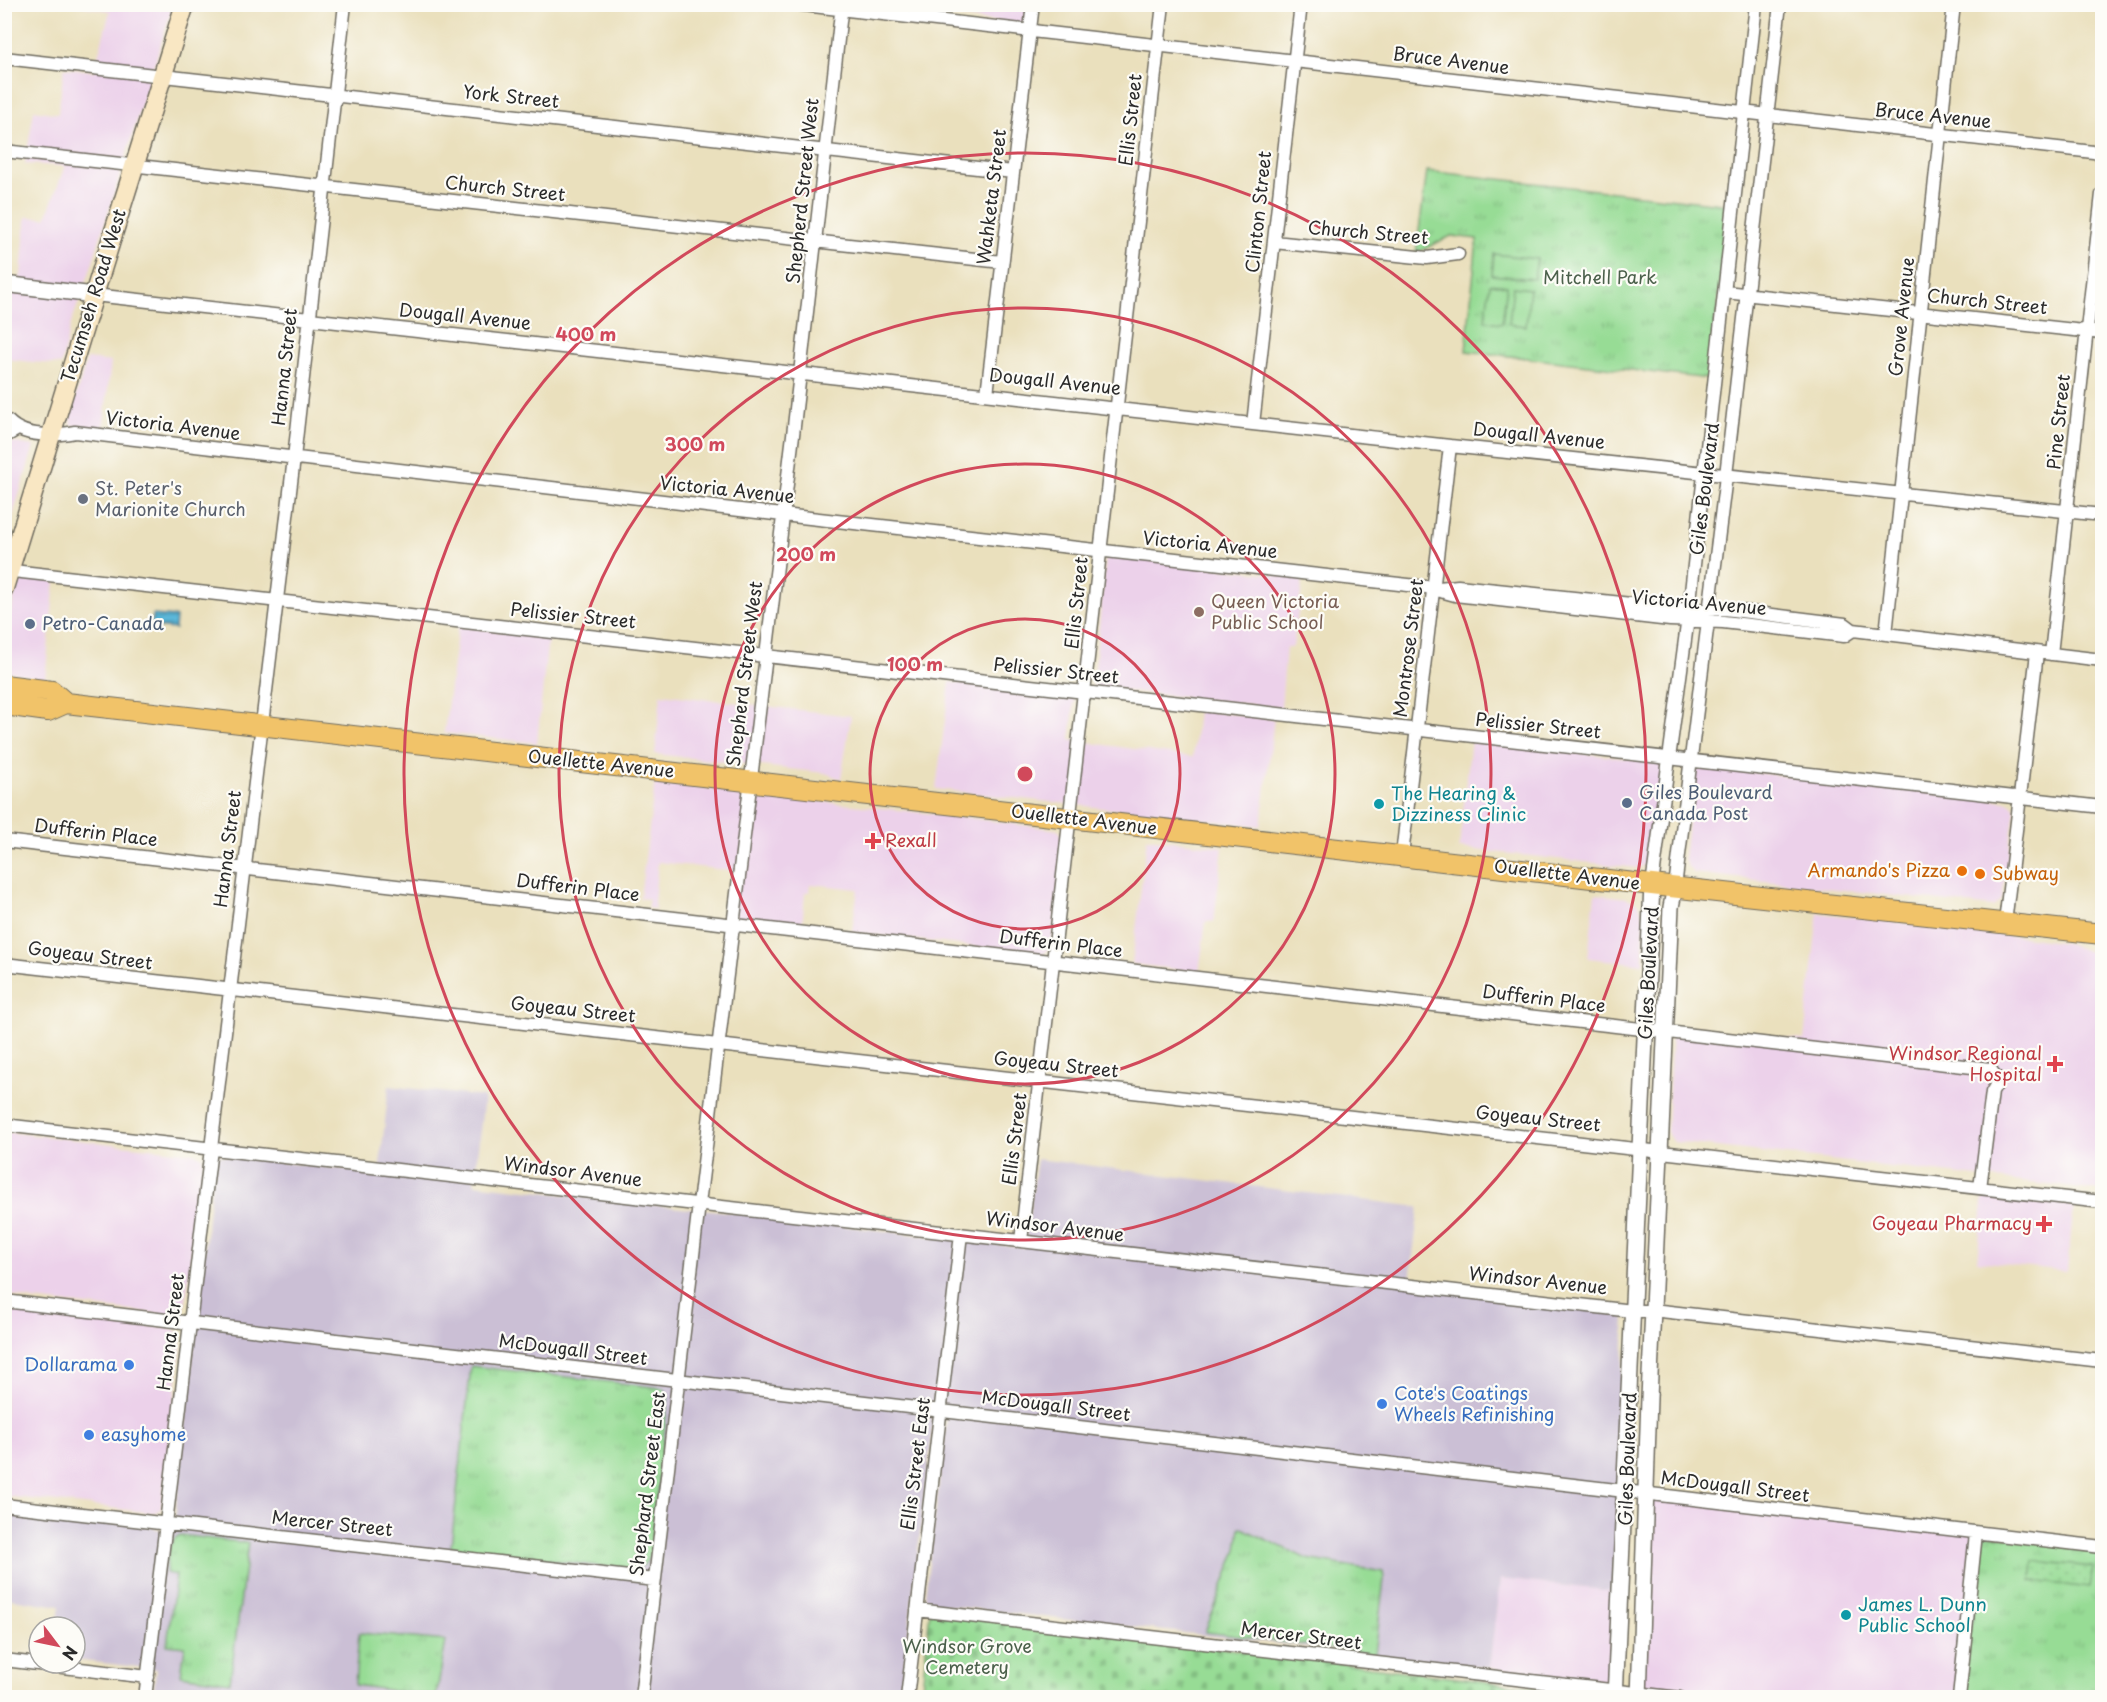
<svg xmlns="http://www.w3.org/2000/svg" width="2107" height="1702" font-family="'Playpen Sans',sans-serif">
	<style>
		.built { fill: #ecd1ea }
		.industrial { fill: #cbbfd5 }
		.grass { fill: url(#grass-tufts); stroke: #618460; stroke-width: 1.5 }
		.cemetery { fill: url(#cemetery-stones); stroke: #618460; stroke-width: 1.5 }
		.garden { fill: url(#garden-dots); stroke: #618460; stroke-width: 1.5 }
		.pitch { fill: #97dc95; stroke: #618460; stroke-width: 1.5 }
		.water { fill: url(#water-rules); stroke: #447282; stroke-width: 1.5 }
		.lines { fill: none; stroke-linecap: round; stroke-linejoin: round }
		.minor-casing { stroke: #6e6a5e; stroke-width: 15 }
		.tertiary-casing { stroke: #6e6a5e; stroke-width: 18 }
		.secondary-casing { stroke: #6e6a5e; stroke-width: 21 }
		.primary-casing { stroke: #6e6a5e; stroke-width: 22 }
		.minor { stroke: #fff; stroke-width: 12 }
		.tertiary { stroke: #fff; stroke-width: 15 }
		.secondary { stroke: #f9e7c3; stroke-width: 18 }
		.primary { stroke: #f1c369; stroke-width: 20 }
		.ring { fill: none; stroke: #d1495b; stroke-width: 3 }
		.worship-dot { fill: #6b7280; stroke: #fdfcf7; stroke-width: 2 }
		.education-dot { fill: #8d6e63; stroke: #fdfcf7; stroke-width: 2 }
		.service-dot { fill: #5c6f8a; stroke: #fdfcf7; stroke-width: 2 }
		.culture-dot { fill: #0f9aa8; stroke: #fdfcf7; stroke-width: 2 }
		.health-dot { fill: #e0444e; stroke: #fdfcf7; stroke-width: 2 }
		.food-dot { fill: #e8710a; stroke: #fdfcf7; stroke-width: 2 }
		.shop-dot { fill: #3f7fe0; stroke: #fdfcf7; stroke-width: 2 }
		.labels { text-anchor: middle; stroke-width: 4.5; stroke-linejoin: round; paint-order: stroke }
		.street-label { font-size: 18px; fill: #2b2b2b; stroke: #fdfcf7 }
		.park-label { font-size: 18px; fill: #4b604b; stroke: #fdfcf7 }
		.worship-label { font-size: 18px; fill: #5b616d; stroke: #fdfcf7; text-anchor: start }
		.education-label { font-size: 18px; fill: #785e54; stroke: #fdfcf7; text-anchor: start }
		.service-label { font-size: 18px; fill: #4e5e75; stroke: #fdfcf7; text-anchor: start }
		.culture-label { font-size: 18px; fill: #0d838f; stroke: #fdfcf7; text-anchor: start }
		.health-label { font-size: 18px; fill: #be3a42; stroke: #fdfcf7; text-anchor: end }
		.food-label { font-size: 18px; fill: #c56008; stroke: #fdfcf7; text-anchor: end }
		.shop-label { font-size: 18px; fill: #366cbe; stroke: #fdfcf7; text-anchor: start }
		.centre { fill: #d1495b; stroke: #fdfcf7; stroke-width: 3 }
		.ring-label { font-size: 18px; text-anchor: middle; font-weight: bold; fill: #d1495b; stroke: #fdfcf7; stroke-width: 4.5; stroke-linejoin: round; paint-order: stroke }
	</style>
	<defs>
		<pattern id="grass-tufts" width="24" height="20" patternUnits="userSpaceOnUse" patternTransform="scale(1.5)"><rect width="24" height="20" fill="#97dc95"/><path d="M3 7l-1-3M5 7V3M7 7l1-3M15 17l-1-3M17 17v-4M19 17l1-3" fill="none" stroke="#82bd81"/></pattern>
		<pattern id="cemetery-stones" width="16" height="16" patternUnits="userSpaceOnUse" patternTransform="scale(1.5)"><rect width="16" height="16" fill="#97dc95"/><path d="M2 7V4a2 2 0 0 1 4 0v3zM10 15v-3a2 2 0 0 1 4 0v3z" fill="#82bd81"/></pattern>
		<pattern id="garden-dots" width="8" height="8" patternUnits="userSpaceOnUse" patternTransform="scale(1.5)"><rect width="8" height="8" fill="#97dc95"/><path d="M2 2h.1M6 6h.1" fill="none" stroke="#82bd81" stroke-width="1.8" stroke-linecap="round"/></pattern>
		<pattern id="water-rules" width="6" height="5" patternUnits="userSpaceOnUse" patternTransform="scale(1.5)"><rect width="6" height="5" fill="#5cb8da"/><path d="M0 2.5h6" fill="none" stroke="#4c96b1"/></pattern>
	</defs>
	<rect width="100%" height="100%" fill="#fdfcf7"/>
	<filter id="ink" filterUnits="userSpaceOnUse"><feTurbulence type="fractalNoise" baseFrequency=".0167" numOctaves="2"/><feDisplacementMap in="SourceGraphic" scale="12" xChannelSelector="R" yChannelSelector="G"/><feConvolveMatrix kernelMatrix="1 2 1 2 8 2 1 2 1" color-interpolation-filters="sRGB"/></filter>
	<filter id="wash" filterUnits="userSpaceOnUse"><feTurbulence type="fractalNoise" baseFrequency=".008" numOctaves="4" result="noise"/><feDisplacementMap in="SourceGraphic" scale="24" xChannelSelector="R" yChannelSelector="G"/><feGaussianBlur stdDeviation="1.35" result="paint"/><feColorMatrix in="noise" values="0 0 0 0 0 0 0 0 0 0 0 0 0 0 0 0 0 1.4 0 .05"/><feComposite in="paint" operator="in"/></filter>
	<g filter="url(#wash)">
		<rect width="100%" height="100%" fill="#eae0bd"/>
		<!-- built -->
		<path class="built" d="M847 4 1028 5 1026 25Z
			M76 5H173L89 274 71 323 61 365 6 359 11 297 21 275 26 217 46 218 65 166 25 164 34 110 58 114 64 68 94 71 110 11Z
			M87 359 111 362 103 430 80 429 71 424 70 415Z
			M5 441 34 446 5 541Z
			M1106 555 1303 578 1293 647H1286L1281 708 1093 687Z
			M31 577 55 581 45 679 5 671V633L17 587 21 578Z
			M458 626 548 637 537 743 444 733Z
			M950 682 1075 696 1070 740 1184 756 1193 757 1198 710 1274 719 1261 826 936 789Z
			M661 694 851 716 841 779 825 773 655 754Z
			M1471 740 1665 763 1652 853 1646 864 1638 868 1459 848Z
			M1706 767 2006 801 2012 804 2015 810 2002 899 1993 907 1694 873 1688 867 1684 858 1693 778 1696 770Z
			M655 783 969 818 1059 830 1065 843 1051 946 1043 955 852 932 858 889 810 884 809 892H805L802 926 744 921 729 913 734 871 658 862 654 902 655 909 647 908 649 899 640 898Z
			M1147 838 1223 847 1214 922 1206 921 1199 972 1132 964Z
			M1595 894 1627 898 1639 904 1644 918 1643 964 1588 958Z
			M1818 913 2023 937 2066 943 2090 952 2102 953V1191L1674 1142 1670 1138 1667 1132 1672 1028 1804 1040Z
			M5 1132 194 1153 202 1156 203 1163 185 1306 181 1315 176 1316 34 1300 5 1294Z
			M1984 1193 2074 1204 2067 1271 1977 1261Z
			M5 1309 174 1329 179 1334 181 1345 161 1509 154 1513 5 1496Z
			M1646 1494 1984 1534 1960 1697 1639 1698Z
			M1500 1579 1615 1591 1611 1679 1607 1683 1489 1668Z"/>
		<!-- industrial -->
		<path class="industrial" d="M389 1086 484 1097 474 1184 689 1209 712 1210 1024 1248 1037 1159 1419 1207 1410 1280 1612 1310 1625 1317 1614 1591 1500 1579 1489 1668 932 1604 926 1601 925 1594 947 1420 931 1419 933 1424 901 1697H153L156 1669 75 1660V1627H57L60 1606 5 1598V1511L147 1526 173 1534 215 1155 379 1173Z"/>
		<!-- grass -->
		<path class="grass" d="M1427 171 1729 205 1709 379 1466 351 1477 239 1451 236 1416 253Z
			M471 1366 663 1388 668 1398 651 1554 644 1565 630 1570 451 1547Z
			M1240 1527 1307 1559 1383 1572 1384 1579 1375 1654 1205 1632 1237 1550Z
			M1984 1534 2102 1547V1697L1960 1698Z
			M180 1535 248 1543 230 1682 181 1675 185 1647 167 1645 176 1575 166 1573C168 1559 166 1541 180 1535Z
			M359 1633 446 1641 436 1697 355 1685Z"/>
		<!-- cemetery -->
		<path class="cemetery" d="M930 1611 1607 1697 921 1698Z"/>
		<!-- garden -->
		<path class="garden" d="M2034 1561 2093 1567 2090 1588 2032 1581Z"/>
		<!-- pitch -->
		<path class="pitch" d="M1494 254 1537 259 1534 279 1492 275Z
			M1490 284 1507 286 1502 323 1485 321Z
			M1513 287 1530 289 1526 326 1509 324Z"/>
		<!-- water -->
		<path class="water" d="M153 615 176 617 175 629 151 627Z"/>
	</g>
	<g filter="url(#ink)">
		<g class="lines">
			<defs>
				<path id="minor" d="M795 4 2102 153
					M4 58 1013 172
					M4 151 1002 262
					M1274 242 1427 258 1458 254
					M1725 292 2102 333
					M94 295 1450 446 2102 515
					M987 394 1033 4
					M4 420 8 421C24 438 53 436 75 432L783 515 1426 587 1455 595 1670 620 1723 622 1844 636 1853 630
					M1253 424 1301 4
					M4 437 16 430
					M4 570 2102 807
					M1439 588 1458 586 1689 610 1725 609 1845 624 1853 630 2102 660
					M1886 634 1954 4
					M2051 654 2102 194
					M4 841 1990 1069 1999 1081 1992 1092 1980 1188
					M1402 855 1450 446
					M1652 885 1689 610 1756 4
					M1675 887 1725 484 1780 4
					M2005 923 2037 653
					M4 964 2102 1202
					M4 1125 1632 1311H1661L2102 1361
					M1021 1241 1163 4
					M4 1301 2102 1547
					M4 1505 655 1580
					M917 1610 1680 1698
					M4 1660 148 1677
					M145 1698 294 458 345 4
					M641 1698 699 1204 793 435 842 4
					M907 1698 961 1234
					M1959 1698 1976 1533"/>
				<path id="tertiary" d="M4 284 94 295
					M1615 1698 1652 885
					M1639 1698 1649 1398 1671 907 1675 887"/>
				<path id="secondary" d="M4 588 94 295 185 4"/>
				<path id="primary" d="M4 685 52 691 66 703
					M4 705 48 711 66 703 1652 885 2102 934"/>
			</defs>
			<!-- minor casing -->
			<use href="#minor" class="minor-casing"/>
			<!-- tertiary casing -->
			<use href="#tertiary" class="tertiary-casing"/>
			<!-- secondary casing -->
			<use href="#secondary" class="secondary-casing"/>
			<!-- primary casing -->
			<use href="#primary" class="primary-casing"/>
			<!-- minor -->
			<use href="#minor" class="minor"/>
			<!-- tertiary -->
			<use href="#tertiary" class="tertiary"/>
			<!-- secondary -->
			<use href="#secondary" class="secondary"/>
			<!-- primary -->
			<use href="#primary" class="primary"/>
		</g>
	</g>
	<!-- distance rings -->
	<g class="ring">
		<circle cx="1025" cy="774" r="155"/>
		<circle cx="1025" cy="774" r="310"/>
		<circle cx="1025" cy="774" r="466"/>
		<circle cx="1025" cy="774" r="621"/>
	</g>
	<!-- markers -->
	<circle class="worship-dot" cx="83" cy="499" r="6"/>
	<circle class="education-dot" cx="1199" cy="612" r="6"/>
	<g class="service-dot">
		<circle cx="30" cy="624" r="6"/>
		<circle cx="1627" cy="803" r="6"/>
	</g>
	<g class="culture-dot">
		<circle cx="1379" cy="804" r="6"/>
		<circle cx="1846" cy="1615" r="6"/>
	</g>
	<g class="health-dot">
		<path d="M870 832h6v6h6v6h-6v6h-6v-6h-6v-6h6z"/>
		<path d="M2052 1055h6v6h6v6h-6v6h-6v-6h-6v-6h6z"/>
		<path d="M2041 1215h6v6h6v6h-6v6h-6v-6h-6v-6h6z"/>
	</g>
	<g class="food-dot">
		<circle cx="1962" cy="871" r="6"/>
		<circle cx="1980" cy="874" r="6"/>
	</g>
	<g class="shop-dot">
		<circle cx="129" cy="1365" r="6"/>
		<circle cx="1382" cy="1404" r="6"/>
		<circle cx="89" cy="1435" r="6"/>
	</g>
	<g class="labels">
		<!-- street labels -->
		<g class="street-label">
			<text transform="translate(1451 61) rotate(7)" y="6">Bruce Avenue</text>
			<text transform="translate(511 97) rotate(6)" y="6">York Street</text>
			<text transform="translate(1933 116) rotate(6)" y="6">Bruce Avenue</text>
			<text transform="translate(1131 120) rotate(-84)" y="6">Ellis Street</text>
			<text transform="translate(505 189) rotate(6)" y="6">Church Street</text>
			<text transform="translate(803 191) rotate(-84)" y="6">Shepherd Street West</text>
			<text transform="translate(992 197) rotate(-83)" y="6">Wahketa Street</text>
			<text transform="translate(1259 212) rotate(-84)" y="6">Clinton Street</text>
			<text transform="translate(1368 233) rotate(5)" y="6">Church Street</text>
			<text transform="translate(94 296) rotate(-73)" y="6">Tecumseh Road West</text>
			<text transform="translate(1987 302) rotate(6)" y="6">Church Street</text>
			<text transform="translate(465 317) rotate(6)" y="6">Dougall Avenue</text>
			<text transform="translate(1902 317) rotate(-84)" y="6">Grove Avenue</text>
			<text transform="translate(285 367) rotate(-84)" y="6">Hanna Street</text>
			<text transform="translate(1055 382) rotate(6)" y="6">Dougall Avenue</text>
			<text transform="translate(2059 422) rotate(-84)" y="6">Pine Street</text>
			<text transform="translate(173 426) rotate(7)" y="6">Victoria Avenue</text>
			<text transform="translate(1539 436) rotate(6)" y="6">Dougall Avenue</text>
			<text transform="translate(1705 489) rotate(-83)" y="6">Giles Boulevard</text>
			<text transform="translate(727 490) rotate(6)" y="6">Victoria Avenue</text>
			<text transform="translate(1210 545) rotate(6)" y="6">Victoria Avenue</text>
			<text transform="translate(1077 603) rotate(-84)" y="6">Ellis Street</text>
			<text transform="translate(1699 603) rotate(5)" y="6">Victoria Avenue</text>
			<text transform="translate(573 616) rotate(6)" y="6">Pelissier Street</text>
			<text transform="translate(1409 648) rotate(-83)" y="6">Montrose Street</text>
			<text transform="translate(1056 671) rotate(6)" y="6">Pelissier Street</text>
			<text transform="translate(745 674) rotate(-83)" y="6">Shepherd Street West</text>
			<text transform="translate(1538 726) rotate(6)" y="6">Pelissier Street</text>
			<text transform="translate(601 764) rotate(6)" y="6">Ouellette Avenue</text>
			<text transform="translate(1084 820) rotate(7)" y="6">Ouellette Avenue</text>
			<text transform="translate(96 833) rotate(7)" y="6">Dufferin Place</text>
			<text transform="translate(228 849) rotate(-83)" y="6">Hanna Street</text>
			<text transform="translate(1567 875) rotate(7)" y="6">Ouellette Avenue</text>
			<text transform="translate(578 888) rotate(7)" y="6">Dufferin Place</text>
			<text transform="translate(1061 944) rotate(7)" y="6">Dufferin Place</text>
			<text transform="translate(90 956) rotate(7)" y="6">Goyeau Street</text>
			<text transform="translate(1649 973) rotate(-87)" y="6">Giles Boulevard</text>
			<text transform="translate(1544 999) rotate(7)" y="6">Dufferin Place</text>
			<text transform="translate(573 1010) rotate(6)" y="6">Goyeau Street</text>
			<text transform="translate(1056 1065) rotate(6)" y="6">Goyeau Street</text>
			<text transform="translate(1538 1119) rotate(6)" y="6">Goyeau Street</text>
			<text transform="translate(1015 1139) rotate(-83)" y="6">Ellis Street</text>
			<text transform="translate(573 1172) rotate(7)" y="6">Windsor Avenue</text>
			<text transform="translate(1055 1227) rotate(7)" y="6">Windsor Avenue</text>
			<text transform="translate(1538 1281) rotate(6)" y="6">Windsor Avenue</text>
			<text transform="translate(171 1332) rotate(-83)" y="6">Hanna Street</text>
			<text transform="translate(573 1350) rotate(7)" y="6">McDougall Street</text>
			<text transform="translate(1056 1406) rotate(7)" y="6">McDougall Street</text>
			<text transform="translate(1628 1459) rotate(-88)" y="6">Giles Boulevard</text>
			<text transform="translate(916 1464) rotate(-83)" y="6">Ellis Street East</text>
			<text transform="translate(648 1484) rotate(-83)" y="6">Shephard Street East</text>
			<text transform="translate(1735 1487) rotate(7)" y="6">McDougall Street</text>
			<text transform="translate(332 1524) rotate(6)" y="6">Mercer Street</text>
			<text transform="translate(1301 1636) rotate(7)" y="6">Mercer Street</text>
		</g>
		<!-- park labels -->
		<g class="park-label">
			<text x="1600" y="284">Mitchell Park</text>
			<text x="967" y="1653">Windsor Grove<tspan x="967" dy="21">Cemetery</tspan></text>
		</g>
		<!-- worship labels -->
		<g class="worship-label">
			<text x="95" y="495">St. Peter's<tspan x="95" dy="21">Marionite Church</tspan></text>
		</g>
		<!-- education labels -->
		<g class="education-label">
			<text x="1211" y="608">Queen Victoria<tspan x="1211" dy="21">Public School</tspan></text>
		</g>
		<!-- service labels -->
		<g class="service-label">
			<text x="42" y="630">Petro-Canada</text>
			<text x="1639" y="799">Giles Boulevard<tspan x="1639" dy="21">Canada Post</tspan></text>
		</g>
		<!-- culture labels -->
		<g class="culture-label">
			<text x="1391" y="800">The Hearing &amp;<tspan x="1391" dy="21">Dizziness Clinic</tspan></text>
			<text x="1858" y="1611">James L. Dunn<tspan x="1858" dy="21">Public School</tspan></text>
		</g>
		<!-- health labels -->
		<g class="health-label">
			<text x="885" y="847" text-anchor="start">Rexall</text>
			<text x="2042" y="1060">Windsor Regional<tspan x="2042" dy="21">Hospital</tspan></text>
			<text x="2032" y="1230">Goyeau Pharmacy</text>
		</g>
		<!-- food labels -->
		<g class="food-label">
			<text x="1950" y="877">Armando's Pizza</text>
			<text x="1992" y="880" text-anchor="start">Subway</text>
		</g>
		<!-- shop labels -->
		<g class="shop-label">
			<text x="117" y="1371" text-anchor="end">Dollarama</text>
			<text x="1394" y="1400">Cote's Coatings<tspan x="1394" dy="21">Wheels Refinishing</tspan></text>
			<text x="101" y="1441">easyhome</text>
		</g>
	</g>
	<circle cx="1025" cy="774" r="9" class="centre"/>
	<g class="ring-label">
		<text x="586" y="341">400 m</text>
		<text x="695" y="451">300 m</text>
		<text x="806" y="561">200 m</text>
		<text x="915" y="671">100 m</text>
	</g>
	<!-- margin -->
	<rect width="2107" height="1702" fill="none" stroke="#fdfcf7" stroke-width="24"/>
	<!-- north arrow -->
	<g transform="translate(57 1645) rotate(122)"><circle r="28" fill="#fdfcf7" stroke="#a9a8a5" stroke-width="1.5"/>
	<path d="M0-4.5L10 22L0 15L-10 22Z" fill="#d1495b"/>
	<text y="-9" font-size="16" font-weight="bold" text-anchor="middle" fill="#2b2b2b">N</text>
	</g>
</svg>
